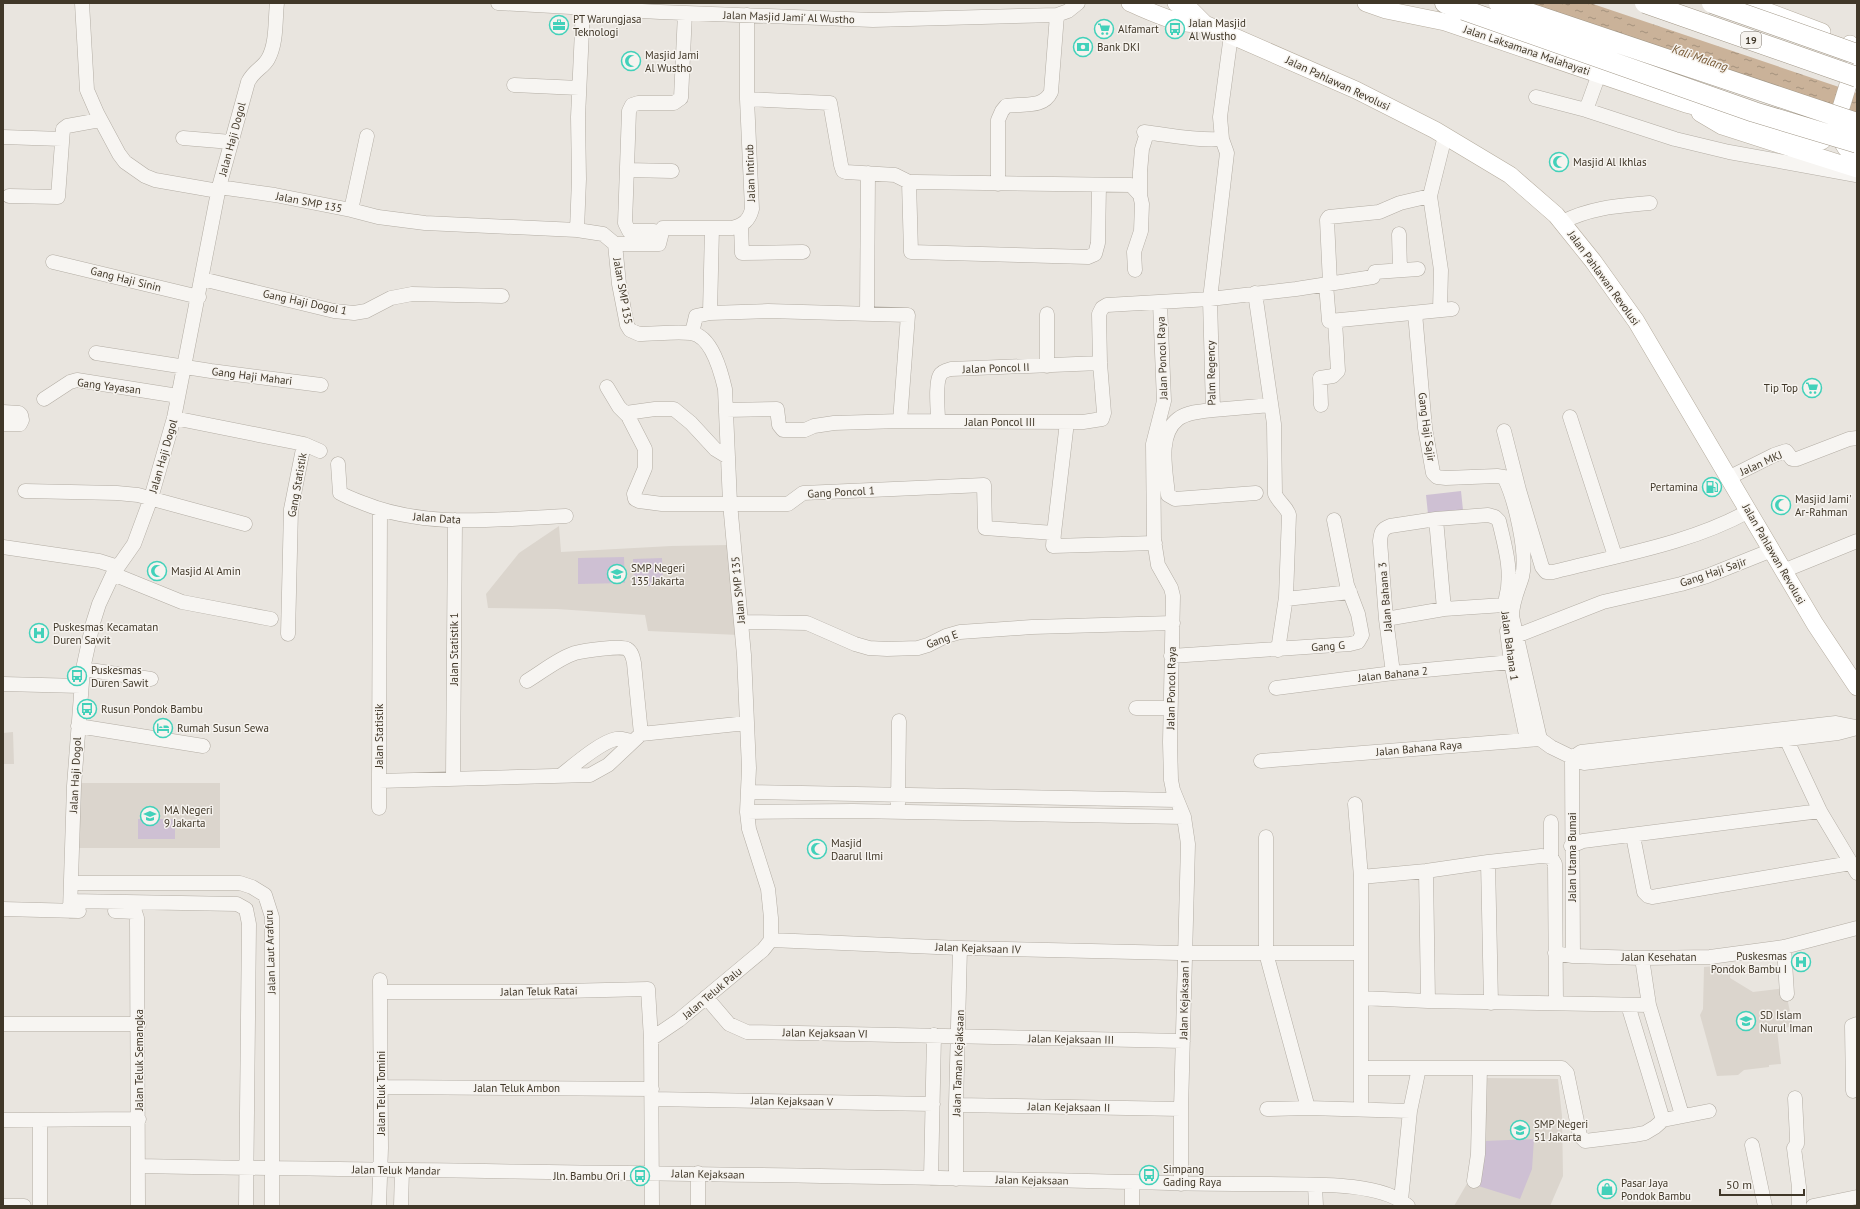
<svg xmlns="http://www.w3.org/2000/svg" width="1860" height="1209" font-family="'PT Sans',sans-serif">
	<style>
		.built { fill: #dbd5cd }
		.park { fill: #cec0d3 }
		.water { fill: url(#water-ripples) }
		.lines { fill: none; stroke-linecap: round; stroke-linejoin: round }
		.minor-casing { stroke: #b3ada4; stroke-width: 15 }
		.major-casing { stroke: #b5ac9e; stroke-width: 18 }
		.highway-casing { stroke: #a09686; stroke-width: 21 }
		.minor { stroke: #f7f5f2; stroke-width: 14 }
		.major { stroke: #fff; stroke-width: 17 }
		.highway { stroke: #fff; stroke-width: 20 }
		.highway-bridge-casing { stroke: #a09686; stroke-width: 21; stroke-linecap: butt }
		.highway-bridge { stroke: #fff; stroke-width: 20 }
		.labels { text-anchor: middle; stroke-width: 3; stroke-linejoin: round; paint-order: stroke }
		.shield { fill: #f6f3ef; stroke: #776f64; stroke-width: 1 }
		.shield-label { font-size: 10px; font-weight: bold; fill: #403728 }
		.street-label { font-size: 11px; fill: #403728; stroke: #f6f3ef }
		.poi-label { font-size: 11px; fill: #403728; stroke: #f6f3ef; text-anchor: start }
		.water-label { font-size: 12px; font-style: italic; fill: #755631; stroke: #f6f3ef }
	</style>
	<defs>
		<pattern id="water-ripples" width="26" height="14" patternUnits="userSpaceOnUse"><rect width="26" height="14" fill="#cab299"/><path d="M2 4q2-2 4 0t4 0M15 11q2-2 4 0t4 0" fill="none" stroke="#a5927d"/></pattern>
	</defs>
	<rect width="100%" height="100%" fill="#e9e5df"/>
	<!-- built -->
	<path class="built" d="M559 526 561 552 671 546 728 545 739 635 648 631 645 615 557 609 488 608 486 594 519 553Z
		M13 732 14 764H3V733Z
		M80 783H220V848H79Z
		M1731 965 1730 978 1753 992 1785 988 1793 1026 1777 1030 1781 1064 1769 1065V1067L1744 1070 1738 1075 1717 1076 1700 1015 1703 1009 1704 967Z
		M1482 1078 1558 1079 1562 1116 1563 1176 1550 1206H1454L1472 1175Z"/>
	<!-- park -->
	<path class="park" d="M1461 491 1463 510 1428 514 1426 495Z
		M624 557 625 583 578 584V558Z
		M662 558 663 586H634L633 559Z
		M138 819H175V839H138Z
		M1534 1139 1532 1169 1520 1199 1472 1184 1485 1141Z"/>
	<!-- water -->
	<path class="water" d="M1511 3H1590L1833 85 1857 93V119Z"/>
	<g class="lines">
		<defs>
			<path id="minor" d="M82 3 87 90 97 113 119 154 125 162 145 176 155 180 218 191
				M498 3 660 12 873 20 1057 15 1068 11 1078 3
				M1231 35 1220 117 1222 139 1227 153 1210 299 1213 410C1202 411 1187 412 1178 419 1157 435 1166 472 1168 495L1175 499 1256 493
				M514 85 579 88
				M1536 97 1586 110 1675 139 1729 152 1856 175
				M747 99 830 103 841 165 843 171 846 172 895 175 909 182H916L1131 185 1140 195 1142 204 1141 231 1134 252 1135 270
				M1586 110 1599 74
				M1144 132C1170 135 1196 141 1222 139
				M3 137 62 139
				M183 138 231 142
				M627 170 672 171
				M909 182 911 252 1088 257 1095 254 1098 243 1099 185
				M998 184V120L1002 111 1006 106C1022 103 1043 109 1051 92L1057 15
				M219 187 275 195 351 210 378 217 425 223 577 230 603 234 615 244 619 284 627 325 630 330 639 334C655 334 675 331 691 333 712 336 721 372 725 389L730 503 744 655 749 768 747 812 749 829 768 889 771 918V940L763 950 679 1020 651 1039 652 1206
				M1140 195V172L1142 149 1147 133
				M9 196 58 197 63 129 67 126 100 120
				M351 210 367 136
				M1562 222C1592 207 1618 206 1650 203
				M741 226 742 253 803 252
				M577 230 579 179 578 117 583 8
				M654 231H629L625 223 629 111 632 105 638 103H674L681 98 685 13
				M1399 234 1400 270
				M615 244H659L663 228H732C743 225 749 221 752 209L747 99V15
				M53 262 199 297
				M202 279 334 311 354 313 366 311 391 298 412 294 502 296
				M1330 283 1327 220 1329 217 1379 212 1400 203 1430 196
				M1326 284 1329 321H1330L1452 309
				M1255 293 1274 424 1275 494C1279 503 1287 507 1289 515L1286 597 1278 650
				M1160 303 1164 401 1153 444 1154 540 1158 565 1171 588 1173 596 1170 742 1171 780 1173 790 1184 817 1188 844 1181 1109V1184
				M1440 310 1441 270 1430 196 1445 136
				M710 313 712 228
				M1415 313 1425 428 1433 473 1437 477 1446 478 1497 476 1504 477C1515 499 1528 553 1522 577 1518 590 1512 602 1512 616L1540 739
				M867 314 868 173
				M692 333 696 316 710 313 768 311 908 315 900 421
				M96 353 211 371 321 385
				M1047 366V314
				M607 387 619 407 628 416 645 449V468L634 494 635 499 639 501 662 504H788L803 493 984 485 985 528 1054 533 1053 546 1155 543
				M44 399 70 382 77 380 178 396
				M1321 405 1320 378 1333 376 1338 371 1335 321
				M726 410 777 409 779 425 783 430H805L814 426 834 423 900 421 1083 422 1102 419 1104 413 1100 363 1099 314 1102 308 1107 305 1210 299 1296 289 1373 277 1375 272 1418 269
				M1213 410 1271 405
				M3 412 19 413 21 415 22 420 20 424H3
				M626 413 655 409H674L691 423 715 449 728 457
				M1570 417 1615 556
				M174 418 304 444 320 451
				M938 421C938 410 935 384 940 375 942 371 947 370 951 369L1100 363
				M1504 431 1519 490 1542 567 1546 572H1553C1619 555 1689 544 1749 511
				M338 464 340 493C347 497 355 500 363 503 427 529 499 519 566 516
				M1730 477 1774 455 1786 451 1792 459H1797L1849 439 1857 438
				M25 491 117 493 138 495 245 524
				M380 510 379 781 590 775 608 765 641 734 747 723
				M1436 519 1444 609
				M1054 533 1067 422
				M3 547 99 561 118 567
				M1783 571 1857 541
				M113 574 182 602 271 619
				M1286 599 1350 592
				M1386 619 1444 609 1504 605
				M741 622 807 623 855 644 869 648 887 649 918 648 928 645 946 636 960 632 1032 627 1173 623
				M1507 631 1511 662 1527 740
				M288 634 291 509 304 444
				M1516 636 1603 602 1681 584 1707 576 1772 550
				M1171 656 1350 644 1358 642 1362 635 1358 614 1347 585 1334 520
				M83 669 151 679
				M1393 673 1386 619 1380 541C1381 532 1382 529 1390 526L1436 519 1488 515 1495 517 1499 521C1505 547 1513 572 1506 598
				M527 681C542 672 559 658 575 653 583 651 621 645 627 649 632 652 633 658 634 663L641 734
				M3 684 81 686
				M1276 688 1393 673 1511 662
				M1136 708H1170
				M78 726 203 746
				M1783 732 1820 811 1857 873
				M1572 758 1581 752 1836 723 1856 727
				M1572 758 1573 956
				M1261 761 1540 739 1551 747 1584 763 1838 733 1857 728
				M560 776C573 766 600 742 616 739 621 738 626 740 632 741
				M453 778 455 520
				M379 781V808
				M749 792 1177 800
				M898 804 899 721
				M1355 804 1361 877
				M747 812 853 811 1184 817
				M1551 822V857
				M1633 836 1644 892 1648 896 1652 897 1851 863
				M1266 837V953L1308 1108 1410 1111
				M1571 846 1583 841 1820 811
				M1488 862 1491 1003
				M1426 871 1428 1001
				M71 883H240L252 887 265 895 272 917V1206
				M71 901 237 904 246 909 249 924 246 1206
				M3 909 79 911
				M70 911 74 786 83 669 93 623 99 604 113 574 134 544 151 498 174 418 219 187 248 82C254 70 263 68 268 59 277 43 275 20 277 3
				M115 911 135 912 137 918 138 1206
				M771 940 960 948 1178 953H1361
				M1784 947 1787 994
				M1555 953 1573 956 1642 958 1710 957 1784 947 1857 928
				M1642 958 1649 1005 1682 1115
				M380 992H521L648 989 651 1039
				M706 997 729 1024 747 1032 1183 1041
				M1361 998 1428 1001 1649 1005
				M1628 1005 1663 1120
				M3 1024H139
				M1362 1068H1562L1567 1073 1580 1136 1585 1141 1634 1135 1645 1133 1655 1127 1663 1120 1709 1111
				M381 1087 652 1089
				M1853 1091 1852 1026 1857 1024
				M1795 1098 1797 1138V1144L1794 1148 1799 1187V1206
				M652 1099 933 1104
				M956 1105 1181 1109
				M1267 1109 1308 1108
				M1361 1109V877L1426 871 1488 862 1541 856 1551 857 1555 864 1556 1003
				M3 1120 139 1119
				M40 1120V1206
				M1752 1145 1765 1206
				M139 1166C482 1172 826 1174 1169 1183 1201 1184 1233 1184 1265 1184 1303 1185 1379 1180 1408 1206
				M698 1173V1206
				M931 1178 934 1035
				M956 1179V1105L960 948
				M1474 1181 1478 1154 1480 1068
				M1315 1185 1316 1206
				M1401 1200 1410 1111 1419 1068
				M3 1206H24
				M379 1206 381 1148 380 980
				M401 1206 402 1170
				M1132 1206V1182
				M1813 1206 1857 1197"/>
			<path id="major" d="M1130 3C1154 13 1179 26 1205 24
				M1176 3 1191 10 1205 24 1356 90 1435 130 1510 175 1556 215 1593 261 1636 321 1815 624 1857 687
				M1366 3 1386 10 1445 22 1686 104 1737 117 1808 141H1822L1835 128
				M1745 3 1822 32
				M1700 113 1722 126 1857 169
				M1835 127 1856 59V51L1850 44
				M1838 135 1846 148 1857 155"/>
			<path id="highway" d="M1445 3 1464 10"/>
		</defs>
		<!-- minor casing -->
		<use href="#minor" class="minor-casing"/>
		<!-- major casing -->
		<use href="#major" class="major-casing"/>
		<!-- highway casing -->
		<use href="#highway" class="highway-casing"/>
		<!-- minor -->
		<use href="#minor" class="minor"/>
		<!-- major -->
		<use href="#major" class="major"/>
		<!-- highway -->
		<use href="#highway" class="highway"/>
		<defs>
			<path id="highway-bridge" d="M1499 3 1857 123
				M1645 3 1857 77
				M1712 3 1857 54
				M1464 10 1754 112 1857 143"/>
		</defs>
		<!-- highway-bridge casing -->
		<use href="#highway-bridge" class="highway-bridge-casing"/>
		<!-- highway-bridge -->
		<use href="#highway-bridge" class="highway-bridge"/>
	</g>
	<!-- icons -->
	<defs>
		<symbol id="office-ring" viewBox="-11 -11 22 22"><circle r="9.5" fill="#f6f3ef" stroke="#42d1ba" stroke-width="1.5"/><path d="M-6-3h4V-5.5h4V-3h4V5H-6ZM-1-4.5V-3h2v-1.5ZM-6 0V1H6V0Z" fill="#42d1ba"/></symbol>
		<symbol id="supermarket-ring" viewBox="-11 -11 22 22"><circle r="9.5" fill="#f6f3ef" stroke="#42d1ba" stroke-width="1.5"/><path d="M-6-5.5h2.5l.6 2H6L4.5 2H-2.5L-4.4-4H-6ZM-1.5 3.2a1.3 1.3 0 1 0 .1 0ZM3 3.2a1.3 1.3 0 1 0 .1 0Z" fill="#42d1ba"/></symbol>
		<symbol id="bus-ring" viewBox="-11 -11 22 22"><circle r="9.5" fill="#f6f3ef" stroke="#42d1ba" stroke-width="1.5"/><path d="M-5-6H5V4H4V6H2V4H-2V6H-4V4H-5ZM-3.5-4V0h7V-4ZM-3.5 1.2v1.5H-2V1.2ZM2 1.2v1.5H3.5V1.2Z" fill="#42d1ba"/></symbol>
		<symbol id="bank-ring" viewBox="-11 -11 22 22"><circle r="9.5" fill="#f6f3ef" stroke="#42d1ba" stroke-width="1.5"/><path d="M-6-4H6V4H-6ZM0-2.3a2.3 2.3 0 1 0 0 4.6a2.3 2.3 0 1 0 0-4.6Z" fill="#42d1ba"/></symbol>
		<symbol id="mosque-ring" viewBox="-11 -11 22 22"><circle r="9.5" fill="#f6f3ef" stroke="#42d1ba" stroke-width="1.5"/><path d="M3.5-4.9A6 6 0 1 0 3.5 4.9A5 5 0 1 1 3.5-4.9Z" fill="#42d1ba"/></symbol>
		<symbol id="fuel-ring" viewBox="-11 -11 22 22"><circle r="9.5" fill="#f6f3ef" stroke="#42d1ba" stroke-width="1.5"/><path d="M-5.5-6h7V0h2V4h1.3V-2.5L3-4.5l.8-.8L6-3V5H2.5V1h-1V6h-7ZM-4.2-4.7v3.2H.2V-4.7Z" fill="#42d1ba"/></symbol>
		<symbol id="school-ring" viewBox="-11 -11 22 22"><circle r="9.5" fill="#f6f3ef" stroke="#42d1ba" stroke-width="1.5"/><path d="M0-5L7-2L0 1L-7-2ZM-4 1L0 2.5L4 1V4Q0 6-4 4Z" fill="#42d1ba"/></symbol>
		<symbol id="hospital-ring" viewBox="-11 -11 22 22"><circle r="9.5" fill="#f6f3ef" stroke="#42d1ba" stroke-width="1.5"/><path d="M-5-5h3v3.5h4V-5h3V5h-3V1.5h-4V5h-3Z" fill="#42d1ba"/></symbol>
		<symbol id="hotel-ring" viewBox="-11 -11 22 22"><circle r="9.5" fill="#f6f3ef" stroke="#42d1ba" stroke-width="1.5"/><path d="M-6-4.5h1.5V1H6V5H4.5V3h-9V5H-6ZM-4 0a1.8 1.8 0 1 1 3.6 0ZM.5 0V-2.5h3Q6-2.5 6 0Z" fill="#42d1ba"/></symbol>
		<symbol id="shop-ring" viewBox="-11 -11 22 22"><circle r="9.5" fill="#f6f3ef" stroke="#42d1ba" stroke-width="1.5"/><path d="M-5-2.5h2.3a2.7 3.5 0 0 1 5.4 0H5L5.5 6h-11ZM-1.5-2.5h3a1.5 2.3 0 0 0-3 0Z" fill="#42d1ba"/></symbol>
	</defs>
	<g fill-rule="evenodd">
		<use href="#office-ring" x="548" y="14" width="22" height="22"/>
		<use href="#supermarket-ring" x="1093" y="18" width="22" height="22"/>
		<use href="#bus-ring" x="1164" y="18" width="22" height="22"/>
		<use href="#bank-ring" x="1072" y="36" width="22" height="22"/>
		<use href="#mosque-ring" x="620" y="50" width="22" height="22"/>
		<use href="#mosque-ring" x="1548" y="151" width="22" height="22"/>
		<use href="#supermarket-ring" x="1801" y="377" width="22" height="22"/>
		<use href="#fuel-ring" x="1701" y="476" width="22" height="22"/>
		<use href="#mosque-ring" x="1770" y="494" width="22" height="22"/>
		<use href="#mosque-ring" x="146" y="560" width="22" height="22"/>
		<use href="#school-ring" x="606" y="563" width="22" height="22"/>
		<use href="#hospital-ring" x="28" y="622" width="22" height="22"/>
		<use href="#bus-ring" x="66" y="665" width="22" height="22"/>
		<use href="#bus-ring" x="76" y="698" width="22" height="22"/>
		<use href="#hotel-ring" x="152" y="717" width="22" height="22"/>
		<use href="#school-ring" x="139" y="805" width="22" height="22"/>
		<use href="#mosque-ring" x="806" y="838" width="22" height="22"/>
		<use href="#hospital-ring" x="1790" y="951" width="22" height="22"/>
		<use href="#school-ring" x="1735" y="1010" width="22" height="22"/>
		<use href="#school-ring" x="1509" y="1119" width="22" height="22"/>
		<use href="#bus-ring" x="1138" y="1164" width="22" height="22"/>
		<use href="#bus-ring" x="629" y="1165" width="22" height="22"/>
		<use href="#shop-ring" x="1596" y="1178" width="22" height="22"/>
	</g>
	<g class="labels">
		<!-- shield labels -->
		<rect class="shield" x="1741" y="32" width="20" height="16" rx="3"/>
		<g class="shield-label">
			<text x="1751" y="44">19</text>
		</g>
		<!-- street labels -->
		<g class="street-label">
			<text transform="translate(789 17) rotate(2)" y="4">Jalan Masjid Jami' Al Wustho</text>
			<text transform="translate(1527 50) rotate(19)" y="4">Jalan Laksamana Malahayati</text>
			<text transform="translate(1338 83) rotate(25)" y="4">Jalan Pahlawan Revolusi</text>
			<text transform="translate(232 139) rotate(-75)" y="4">Jalan Haji Dogol</text>
			<text transform="translate(750 173) rotate(-92)" y="4">Jalan Intirub</text>
			<text transform="translate(309 202) rotate(11)" y="4">Jalan SMP 135</text>
			<text transform="translate(1604 278) rotate(54)" y="4">Jalan Pahlawan Revolusi</text>
			<text transform="translate(126 279) rotate(14)" y="4">Gang Haji Sinin</text>
			<text transform="translate(623 291) rotate(80)" y="4">Jalan SMP 135</text>
			<text transform="translate(305 302) rotate(12)" y="4">Gang Haji Dogol 1</text>
			<text transform="translate(1162 358) rotate(-92)" y="4">Jalan Poncol Raya</text>
			<text transform="translate(996 368) rotate(-2)" y="4">Jalan Poncol II</text>
			<text transform="translate(1211 373) rotate(-91)" y="4">Palm Regency</text>
			<text transform="translate(252 376) rotate(7)" y="4">Gang Haji Mahari</text>
			<text transform="translate(109 386) rotate(7)" y="4">Gang Yayasan</text>
			<text x="1000" y="426">Jalan Poncol III</text>
			<text transform="translate(1427 427) rotate(82)" y="4">Gang Haji Sajir</text>
			<text transform="translate(163 456) rotate(-74)" y="4">Jalan Haji Dogol</text>
			<text transform="translate(1761 463) rotate(-24)" y="4">Jalan MKJ</text>
			<text transform="translate(297 485) rotate(-80)" y="4">Gang Statistik</text>
			<text transform="translate(841 492) rotate(-3)" y="4">Gang Poncol 1</text>
			<text transform="translate(437 518) rotate(4)" y="4">Jalan Data</text>
			<text transform="translate(1774 554) rotate(60)" y="4">Jalan Pahlawan Revolusi</text>
			<text transform="translate(1713 572) rotate(-19)" y="4">Gang Haji Sajir</text>
			<text transform="translate(738 590) rotate(-95)" y="4">Jalan SMP 135</text>
			<text transform="translate(1385 597) rotate(-95)" y="4">Jalan Bahana 3</text>
			<text transform="translate(942 639) rotate(-20)" y="4">Gang E</text>
			<text transform="translate(1328 646) rotate(-4)" y="4">Gang G</text>
			<text transform="translate(1510 646) rotate(82)" y="4">Jalan Bahana 1</text>
			<text transform="translate(454 649) rotate(-90)" y="4">Jalan Statistik 1</text>
			<text transform="translate(1393 674) rotate(-6)" y="4">Jalan Bahana 2</text>
			<text transform="translate(1171 688) rotate(-89)" y="4">Jalan Poncol Raya</text>
			<text transform="translate(379 736) rotate(-90)" y="4">Jalan Statistik</text>
			<text transform="translate(1419 748) rotate(-5)" y="4">Jalan Bahana Raya</text>
			<text transform="translate(75 775) rotate(-87)" y="4">Jalan Haji Dogol</text>
			<text transform="translate(1572 857) rotate(-90)" y="4">Jalan Utama Bumai</text>
			<text transform="translate(978 948) rotate(2)" y="4">Jalan Kejaksaan IV</text>
			<text transform="translate(270 952) rotate(-92)" y="4">Jalan Laut Arafuru</text>
			<text x="1659" y="961">Jalan Kesehatan</text>
			<text transform="translate(539 991) rotate(-1)" y="4">Jalan Teluk Ratai</text>
			<text transform="translate(712 993) rotate(-40)" y="4">Jalan Teluk Palu</text>
			<text transform="translate(1184 1000) rotate(-89)" y="4">Jalan Kejaksaan I</text>
			<text transform="translate(825 1033) rotate(1)" y="4">Jalan Kejaksaan VI</text>
			<text transform="translate(1071 1039) rotate(1)" y="4">Jalan Kejaksaan III</text>
			<text transform="translate(139 1060) rotate(-90)" y="4">Jalan Teluk Semangka</text>
			<text transform="translate(958 1063) rotate(-88)" y="4">Jalan Taman Kejaksaan</text>
			<text x="517" y="1092">Jalan Teluk Ambon</text>
			<text transform="translate(381 1093) rotate(-90)" y="4">Jalan Teluk Tomini</text>
			<text transform="translate(792 1101) rotate(1)" y="4">Jalan Kejaksaan V</text>
			<text transform="translate(1069 1107) rotate(1)" y="4">Jalan Kejaksaan II</text>
			<text transform="translate(396 1170) rotate(1)" y="4">Jalan Teluk Mandar</text>
			<text transform="translate(708 1174) rotate(1)" y="4">Jalan Kejaksaan</text>
			<text transform="translate(1032 1180) rotate(1)" y="4">Jalan Kejaksaan</text>
		</g>
		<!-- poi labels -->
		<g class="poi-label">
			<text x="573" y="23">PT Warungjasa<tspan x="573" dy="13">Teknologi</tspan></text>
			<text x="1189" y="27">Jalan Masjid<tspan x="1189" dy="13">Al Wustho</tspan></text>
			<text x="1118" y="33">Alfamart</text>
			<text x="1097" y="51">Bank DKI</text>
			<text x="645" y="59">Masjid Jami<tspan x="645" dy="13">Al Wustho</tspan></text>
			<text x="1573" y="166">Masjid Al Ikhlas</text>
			<text x="1798" y="392" text-anchor="end">Tip Top</text>
			<text x="1698" y="491" text-anchor="end">Pertamina</text>
			<text x="1795" y="503">Masjid Jami'<tspan x="1795" dy="13">Ar-Rahman</tspan></text>
			<text x="631" y="572">SMP Negeri<tspan x="631" dy="13">135 Jakarta</tspan></text>
			<text x="171" y="575">Masjid Al Amin</text>
			<text x="53" y="631">Puskesmas Kecamatan<tspan x="53" dy="13">Duren Sawit</tspan></text>
			<text x="91" y="674">Puskesmas<tspan x="91" dy="13">Duren Sawit</tspan></text>
			<text x="101" y="713">Rusun Pondok Bambu</text>
			<text x="177" y="732">Rumah Susun Sewa</text>
			<text x="164" y="814">MA Negeri<tspan x="164" dy="13">9 Jakarta</tspan></text>
			<text x="831" y="847">Masjid<tspan x="831" dy="13">Daarul Ilmi</tspan></text>
			<text x="1787" y="960" text-anchor="end">Puskesmas<tspan x="1787" dy="13">Pondok Bambu I</tspan></text>
			<text x="1760" y="1019">SD Islam<tspan x="1760" dy="13">Nurul Iman</tspan></text>
			<text x="1534" y="1128">SMP Negeri<tspan x="1534" dy="13">51 Jakarta</tspan></text>
			<text x="1163" y="1173">Simpang<tspan x="1163" dy="13">Gading Raya</tspan></text>
			<text x="626" y="1180" text-anchor="end">Jln. Bambu Ori I</text>
			<text x="1621" y="1187">Pasar Jaya<tspan x="1621" dy="13">Pondok Bambu</tspan></text>
		</g>
		<!-- water labels -->
		<g class="water-label">
			<text transform="translate(1700 58) rotate(19)" y="4">Kali Malang</text>
		</g>
	</g>
	<!-- border -->
	<rect width="1860" height="1209" fill="none" stroke="#403728" stroke-width="8"/>
	<!-- scale -->
	<path d="M1720 1189v6h84v-6" fill="none" stroke="#403728" stroke-width="2"/>
	<text x="1726" y="1189" font-size="12" fill="#403728" stroke="#f6f3ef" stroke-width="3" paint-order="stroke">50 m</text>
</svg>
